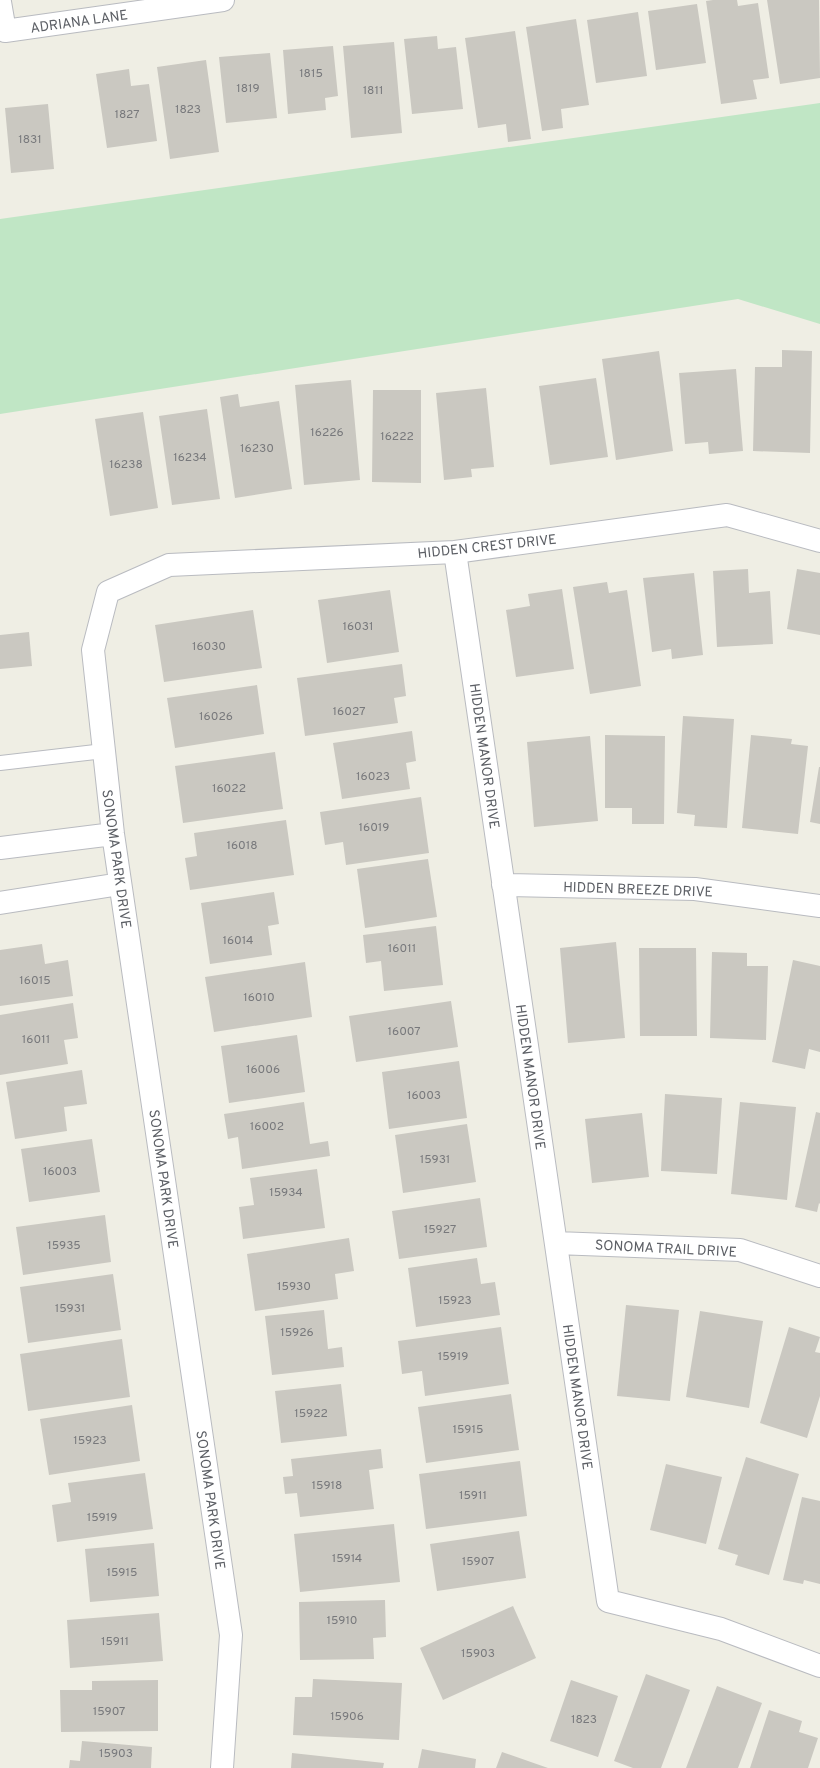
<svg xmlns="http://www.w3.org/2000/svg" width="820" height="1768" font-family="Overpass,sans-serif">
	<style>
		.green { fill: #c0e6c5 }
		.building { fill: #cac8c1 }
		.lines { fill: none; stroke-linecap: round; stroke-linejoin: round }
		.lane-casing { stroke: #b9bbc0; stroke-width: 16 }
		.street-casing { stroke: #b9bbc0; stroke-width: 24 }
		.lane { stroke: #fff; stroke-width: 14 }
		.street { stroke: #fff; stroke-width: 22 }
		.labels { text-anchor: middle; stroke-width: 4; stroke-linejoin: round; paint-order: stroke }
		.number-label { font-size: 12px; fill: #78797c }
		.street-label { font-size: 14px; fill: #5c5f65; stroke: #fff }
	</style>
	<rect width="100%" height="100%" fill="#efeee4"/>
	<!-- green -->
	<path class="green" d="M820 103V324L738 299 0 414V219Z"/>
	<!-- building -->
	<path class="building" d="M713 0H737L738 6 758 3 769 78 753 80 757 99 721 104 706 1Z
		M767 0H819L820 78 780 84Z
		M697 4 706 63 656 70 648 11Z
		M638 12 647 76 596 83 587 20Z
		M576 19 589 105 561 109 563 128 542 131 526 27Z
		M515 31 531 139 508 142 506 124 478 128 465 38Z
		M437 36 438 49 456 47 463 109 412 114 404 39Z
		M394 42 402 133 351 138 343 46Z
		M333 46 338 96 325 98 326 110 288 114 283 50Z
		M270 53 277 118 226 123 219 57Z
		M206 60 219 152 170 159 157 67Z
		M129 69 131 86 149 84 157 141 107 148 96 74Z
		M48 104 54 169 11 173 5 108Z
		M782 350 812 351 810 453 753 451 755 367H782Z
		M659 351 673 451 616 460 602 359Z
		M736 369 743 451 709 454 708 442 685 444 679 373Z
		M596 378 608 457 550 465 539 386Z
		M351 380 360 480 304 485 295 385Z
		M486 388 494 467 471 469 472 477 444 480 436 393Z
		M373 390H421V483L372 482Z
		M238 394 240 407 279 401 292 489 235 498 220 397Z
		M207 409 220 499 172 505 159 416Z
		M143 412 158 508 110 516 95 419Z
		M748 569 749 593 770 591 773 644 717 647 713 571Z
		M797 569 820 573V635L787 629Z
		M694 573 703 655 672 659 671 649 652 652 643 578Z
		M607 582 609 593 627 590 641 686 590 694 573 587Z
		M562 589 574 669 516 677 506 610 530 606 528 594Z
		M390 590 399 652 327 663 318 600Z
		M253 610 262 668 164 682 155 625Z
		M29 632 32 666 0 669V635Z
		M402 664 406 696 394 698 398 723 305 736 297 678Z
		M257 685 264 734 175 748 167 698Z
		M683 716 734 719 727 828 694 826 695 815 677 813Z
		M412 731 416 761 406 763 410 789 342 799 333 743Z
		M605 735 665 736 664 824H632V808H605Z
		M751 735 792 739 791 744 808 746 798 834 742 828Z
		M590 736 598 821 534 827 527 742Z
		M275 752 283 809 183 823 175 766Z
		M819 767H820V824L810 822Z
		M421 797 429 853 346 865 343 842 325 845 320 812Z
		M286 820 294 875 190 890 185 858 197 856 194 833Z
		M428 859 437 917 365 928 357 869Z
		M274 892 279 924 268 926 272 955 210 964 201 903Z
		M436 926 443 985 384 991 381 961 366 963 363 935Z
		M616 942 625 1038 568 1043 560 948Z
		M42 944 45 964 68 960 73 996 0 1006V950Z
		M639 948H696L697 1036H640Z
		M712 952 747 953V966H768L766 1040 710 1038Z
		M793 960 820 966V1052L809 1049 805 1069 772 1062Z
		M305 962 312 1017 214 1032 205 977Z
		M451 1001 458 1047 356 1062 349 1016Z
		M73 1003 78 1038 64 1040 68 1064 0 1075V1015Z
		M297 1035 305 1092 229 1103 221 1046Z
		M459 1061 467 1118 389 1129 382 1072Z
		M82 1070 87 1104 64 1107 67 1131 15 1139 6 1082Z
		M665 1094 722 1098 717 1174 661 1171Z
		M304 1102 310 1144 328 1141 330 1156 242 1169 238 1137 228 1139 224 1114Z
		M740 1102 796 1107 787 1200 731 1194Z
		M816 1112 820 1113V1204L819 1203 817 1212 795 1207Z
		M642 1113 649 1177 592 1183 585 1119Z
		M467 1124 476 1182 403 1193 395 1135Z
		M92 1139 100 1192 29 1202 21 1149Z
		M317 1169 325 1228 243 1239 239 1207 254 1205 250 1178Z
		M480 1198 487 1247 399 1259 392 1211Z
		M105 1215 111 1262 23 1275 16 1227Z
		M349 1238 354 1271 335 1274 338 1299 255 1311 247 1254Z
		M477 1258 481 1284 495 1282 500 1315 416 1327 408 1268Z
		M113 1274 121 1330 28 1343 20 1287Z
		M626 1305 679 1310 670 1401 617 1396Z
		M324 1310 328 1349 342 1347 344 1367 272 1375 265 1316Z
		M700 1311 763 1321 749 1408 686 1397Z
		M501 1327 509 1384 425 1396 422 1371 402 1374 398 1341Z
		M789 1327 820 1337 815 1352 820 1353V1396L807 1438 760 1423Z
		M122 1339 130 1397 28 1411 20 1354Z
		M341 1384 347 1436 281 1443 275 1391Z
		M511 1394 519 1450 426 1463 418 1407Z
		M132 1405 140 1461 49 1475 40 1419Z
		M381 1449 383 1468 369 1470 374 1509 300 1517 297 1493 285 1494 283 1477 293 1476 291 1459Z
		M746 1457 799 1474 769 1575 735 1565 738 1555 718 1549Z
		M520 1461 527 1516 426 1529 419 1474Z
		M666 1464 722 1477 706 1544 650 1530Z
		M145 1473 153 1529 57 1542 52 1505 71 1502 68 1483Z
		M802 1497 820 1501V1584L804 1580 803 1584 783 1580Z
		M394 1524 400 1582 300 1592 294 1534Z
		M519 1531 526 1578 437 1591 430 1544Z
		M154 1543 159 1596 90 1602 85 1549Z
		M385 1600 386 1637 373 1638 374 1659 300 1660 299 1602Z
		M513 1606 536 1658 443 1700 420 1648Z
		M159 1613 163 1661 70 1668 67 1620Z
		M646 1674 690 1690 661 1768H633L614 1761Z
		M313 1679 402 1683 399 1740 293 1735 295 1697H312Z
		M158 1680V1731L61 1732 60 1690H92V1681Z
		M571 1680 618 1696 598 1757 550 1741Z
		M717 1686 762 1703 738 1768H686Z
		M769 1710 802 1721 799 1732 818 1738 808 1768H750Z
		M82 1741 152 1747 151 1768H69L70 1760 80 1761Z
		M422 1749 476 1759 475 1768H418Z
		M502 1752 548 1768H496Z
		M292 1753 384 1763 383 1768H291Z"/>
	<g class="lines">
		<defs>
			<path id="lane" d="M0 763 104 751"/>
			<path id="street" d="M0 2 5 31 223 0
				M455 552 608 1601 721 1629 820 1666
				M0 848 113 834
				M503 885 695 889 820 906
				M0 903 120 884
				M556 1243 740 1250 820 1276
				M222 1768 231 1635 113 834 93 650 108 592 169 565 455 552 727 515 820 541"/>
		</defs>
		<!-- lane casing -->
		<use href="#lane" class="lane-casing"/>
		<!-- street casing -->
		<use href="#street" class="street-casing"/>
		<!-- lane -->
		<use href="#lane" class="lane"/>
		<!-- street -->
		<use href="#street" class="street"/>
	</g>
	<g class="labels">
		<!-- number labels -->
		<g class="number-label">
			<text x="311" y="77">1815</text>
			<text x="248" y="92">1819</text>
			<text x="373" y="94">1811</text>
			<text x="188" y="113">1823</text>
			<text x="127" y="118">1827</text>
			<text x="30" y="143">1831</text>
			<text x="327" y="436">16226</text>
			<text x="397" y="440">16222</text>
			<text x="257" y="452">16230</text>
			<text x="190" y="461">16234</text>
			<text x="126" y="468">16238</text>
			<text x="358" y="630">16031</text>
			<text x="209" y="650">16030</text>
			<text x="349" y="715">16027</text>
			<text x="216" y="720">16026</text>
			<text x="373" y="780">16023</text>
			<text x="229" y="792">16022</text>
			<text x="374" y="831">16019</text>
			<text x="242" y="849">16018</text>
			<text x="238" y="944">16014</text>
			<text x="402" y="952">16011</text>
			<text x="35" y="984">16015</text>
			<text x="259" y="1001">16010</text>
			<text x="404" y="1035">16007</text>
			<text x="36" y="1043">16011</text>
			<text x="263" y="1073">16006</text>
			<text x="424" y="1099">16003</text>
			<text x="267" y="1130">16002</text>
			<text x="435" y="1163">15931</text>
			<text x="60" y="1175">16003</text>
			<text x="286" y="1196">15934</text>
			<text x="440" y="1233">15927</text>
			<text x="64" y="1249">15935</text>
			<text x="294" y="1290">15930</text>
			<text x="455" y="1304">15923</text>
			<text x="70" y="1312">15931</text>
			<text x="297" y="1336">15926</text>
			<text x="453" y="1360">15919</text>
			<text x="311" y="1417">15922</text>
			<text x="468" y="1433">15915</text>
			<text x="90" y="1444">15923</text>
			<text x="327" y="1489">15918</text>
			<text x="473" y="1499">15911</text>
			<text x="102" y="1521">15919</text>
			<text x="347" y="1562">15914</text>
			<text x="478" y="1565">15907</text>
			<text x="122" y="1576">15915</text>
			<text x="342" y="1624">15910</text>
			<text x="115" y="1645">15911</text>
			<text x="478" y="1657">15903</text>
			<text x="109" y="1715">15907</text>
			<text x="347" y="1720">15906</text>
			<text x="584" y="1723">1823</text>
			<text x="116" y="1757">15903</text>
		</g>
		<!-- street labels -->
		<g class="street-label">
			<text transform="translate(79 21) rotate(-8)" y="5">ADRIANA LANE</text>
			<text transform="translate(487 546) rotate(-6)" y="5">HIDDEN CREST DRIVE</text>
			<text transform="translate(485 756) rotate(82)" y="5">HIDDEN MANOR DRIVE</text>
			<text transform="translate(117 859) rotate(82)" y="5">SONOMA PARK DRIVE</text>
			<text transform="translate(638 889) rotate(2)" y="5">HIDDEN BREEZE DRIVE</text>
			<text transform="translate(531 1077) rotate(82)" y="5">HIDDEN MANOR DRIVE</text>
			<text transform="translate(164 1179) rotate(82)" y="5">SONOMA PARK DRIVE</text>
			<text transform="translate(666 1248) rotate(3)" y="5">SONOMA TRAIL DRIVE</text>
			<text transform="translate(578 1397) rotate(82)" y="5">HIDDEN MANOR DRIVE</text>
			<text transform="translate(211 1500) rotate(82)" y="5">SONOMA PARK DRIVE</text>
		</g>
	</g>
</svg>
